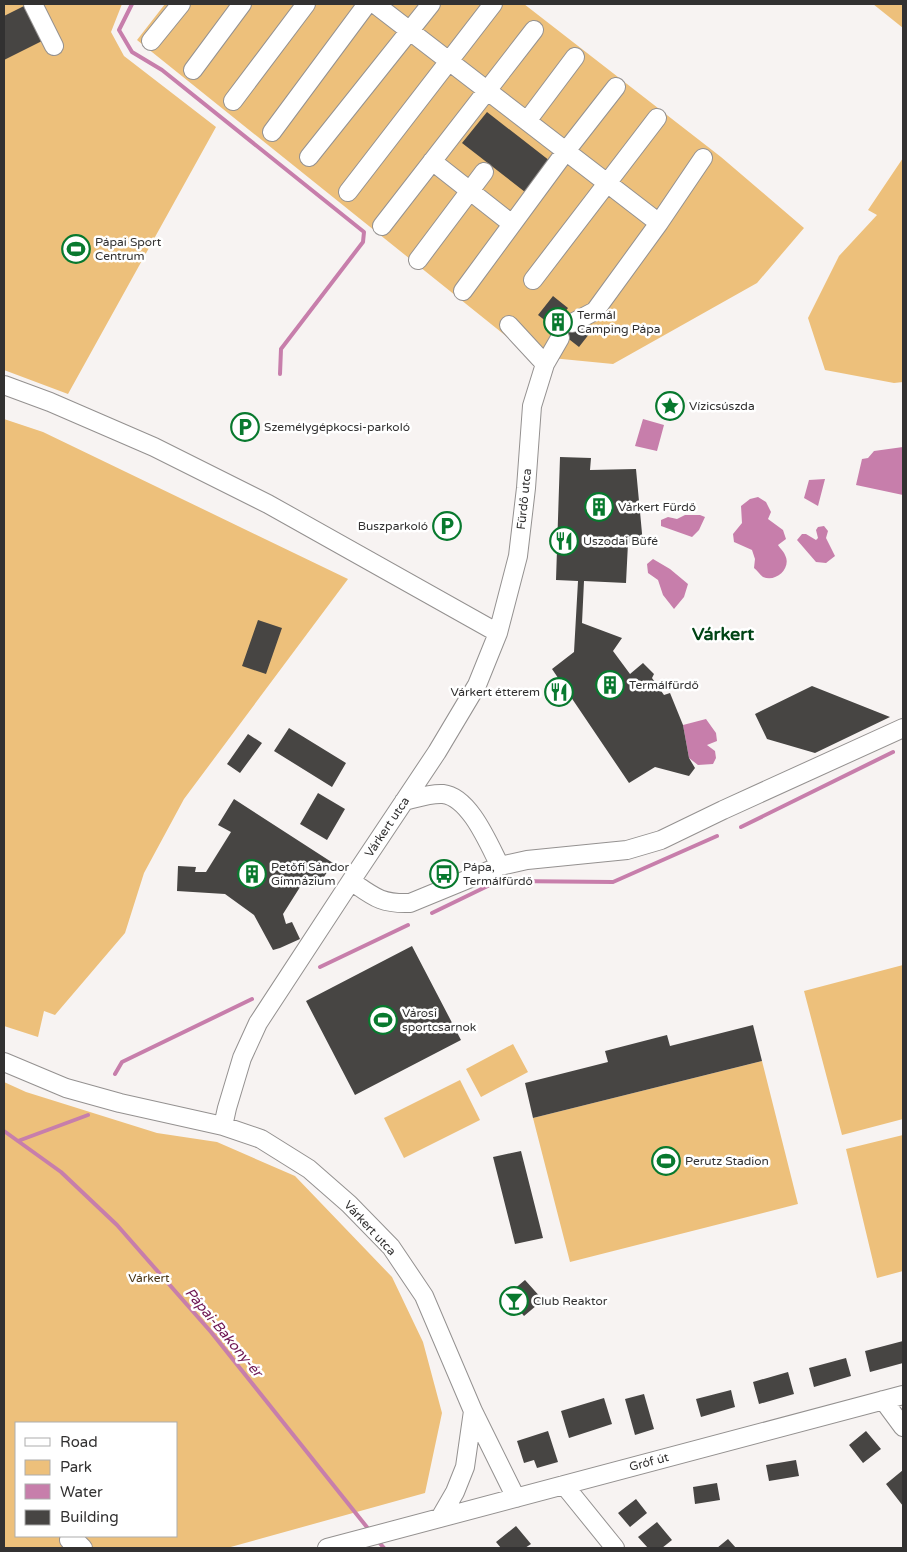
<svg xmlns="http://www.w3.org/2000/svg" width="907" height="1552" font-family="'Varela Round',sans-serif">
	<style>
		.green { fill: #edc07b; fill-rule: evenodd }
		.water { fill: #c77eab }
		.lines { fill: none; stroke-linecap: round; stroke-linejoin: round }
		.stream { stroke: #c77eab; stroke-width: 4 }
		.building { fill: #474543 }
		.minor-casing { stroke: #949190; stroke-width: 20 }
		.minor { stroke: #fff; stroke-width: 18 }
		.labels { text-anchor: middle; stroke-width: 5; stroke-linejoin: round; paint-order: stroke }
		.poi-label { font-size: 12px; fill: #323131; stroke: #fff; text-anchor: start }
		.street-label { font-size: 12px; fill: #323131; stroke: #fff }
		.park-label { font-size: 12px; fill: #483414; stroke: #fff }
		.water-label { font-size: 14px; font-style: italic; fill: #6d1552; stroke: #fff }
		.district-label { font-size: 18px; font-weight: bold; fill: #004415; stroke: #fff }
	</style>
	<rect width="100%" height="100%" fill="#f7f3f2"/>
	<!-- green -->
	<path class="green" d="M4 4H122L111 32 124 56 216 127 68 394 4 370Z
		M165 4H524L721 157 804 228 757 283 613 364 531 356 137 40Z
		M873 4H903V28Z
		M903 158V382L894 383 825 370 808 318 839 256 877 215 868 210Z
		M4 419 43 432 348 579 184 799 144 873 125 933 55 1015 44 1011 38 1037 4 1026Z
		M903 965V1119L842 1135 804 991Z
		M513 1044 528 1072 481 1097 466 1069Z
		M762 1061 798 1204 570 1262 533 1118Z
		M460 1080 480 1120 404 1158 384 1118Z
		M4 1082 26 1092 157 1133 217 1142 295 1176 392 1277 423 1342 442 1413 425 1493 227 1548H4ZM16 1423H176V1536H16Z
		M903 1135V1271L877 1278 846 1149Z"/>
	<!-- water -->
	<path class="water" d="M643 419 664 425 657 451 635 446Z
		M903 447V495L856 485 862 459 868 458 874 451Z
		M825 479 818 506 804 498 809 480Z
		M758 497 766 502 771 512 768 519 783 530 786 539 778 545C780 548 784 552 785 555 792 568 776 583 763 577 760 575 757 570 754 568L755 559 752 550 734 542 733 534 742 523 741 506 750 499Z
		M685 515H700L705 517 699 530 692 537 661 526V520L668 517 677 519Z
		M824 526 828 531 826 538 835 556 826 563 816 562 797 540 802 534H806L816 540 818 538 816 530 818 527Z
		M653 559 670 569 688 584 684 597 674 609 663 595 658 580 648 573 647 564Z
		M706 719 716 733 717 741 707 745 715 751 716 758 713 764 698 765 689 758 683 725Z"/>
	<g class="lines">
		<!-- stream -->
		<path class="stream" d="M132 4 119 30 132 52 162 70 364 232 363 242 281 349 280 374
			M741 827 893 752
			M432 913 498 881 613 882 717 836
			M320 967 408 925
			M115 1074 122 1062 252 999
			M4 1131 61 1172 117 1225 211 1332 370 1531
			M18 1141 88 1115
			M377 1540 384 1548"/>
	</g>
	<!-- building -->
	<path class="building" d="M28 4 46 39 4 60V16Z
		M487 112 550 161 525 192 462 143Z
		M553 296 568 308 562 316 574 325 580 318 593 329 579 347 538 315Z
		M560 457 591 458 590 470 636 469 643 544 628 543 626 583 584 581 582 623 622 638 613 651 630 674 643 663 654 674 652 678 664 695 670 693 683 725 689 758 695 768 689 776 655 767 629 783 552 669 574 652 578 581 556 580Z
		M258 620 282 628 266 674 242 666Z
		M812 686 890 717 815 753 767 739 755 714Z
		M289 728 346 763 332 787 274 751Z
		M248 734 262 743 240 773 227 764Z
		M318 793 345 809 327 840 300 824Z
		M234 799 333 863 320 883 307 876 283 914 286 924 292 922 300 939 280 948 273 950 254 915 225 894 177 891 178 866 196 867 195 872H206L231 832 218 825Z
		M412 946 461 1040 355 1095 306 1001Z
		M753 1025 762 1061 533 1118 525 1083 608 1062 605 1051 667 1035 670 1046Z
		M521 1151 543 1238 515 1244 493 1157Z
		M525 1280 543 1300 524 1316 507 1295Z
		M903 1341V1363L870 1372 865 1351Z
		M846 1358 851 1376 814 1387 809 1368Z
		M788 1372 794 1394 759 1404 753 1382Z
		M731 1390 735 1407 701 1417 696 1399Z
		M644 1394 654 1429 635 1435 625 1399Z
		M604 1398 612 1424 569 1438 561 1411Z
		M548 1431 558 1462 537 1468 534 1460 524 1463 517 1441Z
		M866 1431 881 1449 863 1463 849 1445Z
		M796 1460 799 1476 769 1481 766 1465Z
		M903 1470V1506L886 1484Z
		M717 1483 720 1500 695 1504 693 1487Z
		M636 1499 647 1513 630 1527 618 1513Z
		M657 1522 672 1540 662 1548H648L638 1537Z
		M516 1526 531 1544 525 1548H501L496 1542Z
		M728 1539 736 1548H717Z"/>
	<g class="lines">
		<defs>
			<path id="minor" d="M33 4 54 46
				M375 4 659 223 595 311 572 323
				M151 41 181 4
				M193 70 242 4
				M233 101 306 4
				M527 121 575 57
				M272 132 367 4
				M309 157 431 4
				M432 161 512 224
				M348 192 493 4
				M659 223 703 158
				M382 226 534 30
				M418 260 484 172
				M533 280 657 118
				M463 291 566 151 616 87
				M509 325 545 364
				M4 385 50 402 154 447 268 504 498 633
				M404 801C417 798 430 793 443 794 470 797 489 845 500 866
				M351 881C374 897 381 904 410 903L500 866 527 860 627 850 661 840 723 810 903 728
				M4 1062 66 1088 120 1103 223 1126 261 1139 309 1169 349 1204 391 1247 424 1296 473 1411 516 1498
				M223 1126 227 1108 242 1058 258 1023 351 881 437 752 477 685 498 633 518 556 526 488 532 406 545 364 560 338
				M883 1400 903 1427
				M564 1485 615 1548
				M440 1518 455 1492 465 1467 473 1411
				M69 1540 78 1543 83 1548
				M327 1548 903 1395"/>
		</defs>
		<!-- minor casing -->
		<use href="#minor" class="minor-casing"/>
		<!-- minor -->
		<use href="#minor" class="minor"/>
	</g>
	<!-- icons -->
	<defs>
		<symbol id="stadium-ring" viewBox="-11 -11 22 22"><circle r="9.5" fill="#fff" stroke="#08792e" stroke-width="1.5"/><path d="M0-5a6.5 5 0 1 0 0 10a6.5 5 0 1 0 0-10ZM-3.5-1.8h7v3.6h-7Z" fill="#08792e"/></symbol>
		<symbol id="building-ring" viewBox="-11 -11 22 22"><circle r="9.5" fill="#fff" stroke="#08792e" stroke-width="1.5"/><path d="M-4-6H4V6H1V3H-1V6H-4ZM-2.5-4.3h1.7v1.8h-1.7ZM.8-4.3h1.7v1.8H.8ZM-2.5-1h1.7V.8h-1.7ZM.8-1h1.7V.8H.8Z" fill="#08792e"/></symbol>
		<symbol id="sight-ring" viewBox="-11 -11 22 22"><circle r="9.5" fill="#fff" stroke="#08792e" stroke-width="1.5"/><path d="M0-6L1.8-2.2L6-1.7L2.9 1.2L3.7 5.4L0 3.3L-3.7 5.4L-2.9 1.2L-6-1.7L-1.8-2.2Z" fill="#08792e"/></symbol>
		<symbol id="parking-ring" viewBox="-11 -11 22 22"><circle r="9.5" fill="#fff" stroke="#08792e" stroke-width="1.5"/><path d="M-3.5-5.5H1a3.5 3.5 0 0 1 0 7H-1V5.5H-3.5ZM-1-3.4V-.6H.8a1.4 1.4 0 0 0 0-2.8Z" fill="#08792e"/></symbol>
		<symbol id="restaurant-ring" viewBox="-11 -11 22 22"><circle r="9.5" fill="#fff" stroke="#08792e" stroke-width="1.5"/><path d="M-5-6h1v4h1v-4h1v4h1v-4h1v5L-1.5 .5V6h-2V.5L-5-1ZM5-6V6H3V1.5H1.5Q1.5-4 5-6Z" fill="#08792e"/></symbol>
		<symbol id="bus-ring" viewBox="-11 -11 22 22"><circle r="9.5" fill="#fff" stroke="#08792e" stroke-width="1.5"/><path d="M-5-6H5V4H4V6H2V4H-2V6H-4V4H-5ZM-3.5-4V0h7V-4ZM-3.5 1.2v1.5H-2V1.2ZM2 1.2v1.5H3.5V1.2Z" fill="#08792e"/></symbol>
		<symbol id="bar-ring" viewBox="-11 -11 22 22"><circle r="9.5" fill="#fff" stroke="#08792e" stroke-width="1.5"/><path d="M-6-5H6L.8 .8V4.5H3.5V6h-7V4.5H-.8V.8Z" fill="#08792e"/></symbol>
	</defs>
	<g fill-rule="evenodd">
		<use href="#stadium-ring" x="60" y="233" width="32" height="32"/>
		<use href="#building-ring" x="542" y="306" width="32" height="32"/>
		<use href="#sight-ring" x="654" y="390" width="32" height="32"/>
		<use href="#parking-ring" x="229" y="411" width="32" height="32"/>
		<use href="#building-ring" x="583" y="491" width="32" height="32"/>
		<use href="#parking-ring" x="431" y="510" width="32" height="32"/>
		<use href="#restaurant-ring" x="548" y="525" width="32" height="32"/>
		<use href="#building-ring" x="594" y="669" width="32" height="32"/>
		<use href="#restaurant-ring" x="543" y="676" width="32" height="32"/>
		<use href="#building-ring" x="236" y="858" width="32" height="32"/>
		<use href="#bus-ring" x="428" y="858" width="32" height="32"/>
		<use href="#stadium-ring" x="367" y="1004" width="32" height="32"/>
		<use href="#stadium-ring" x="650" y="1145" width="32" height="32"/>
		<use href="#bar-ring" x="498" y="1285" width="32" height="32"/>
	</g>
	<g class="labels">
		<!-- poi labels -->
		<g class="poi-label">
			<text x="95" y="246">Pápai Sport<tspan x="95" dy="14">Centrum</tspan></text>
			<text x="577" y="319">Termál<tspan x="577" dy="14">Camping Pápa</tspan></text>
			<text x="689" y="410">Vízicsúszda</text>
			<text x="264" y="431">Személygépkocsi-parkoló</text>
			<text x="618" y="511">Várkert Fürdő</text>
			<text x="428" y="530" text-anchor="end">Buszparkoló</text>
			<text x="583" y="545">Uszodai Büfé</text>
			<text x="629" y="689">Termálfürdő</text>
			<text x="540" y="696" text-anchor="end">Várkert étterem</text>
			<text x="271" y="871">Petőfi Sándor<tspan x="271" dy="14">Gimnázium</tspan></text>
			<text x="463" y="871">Pápa,<tspan x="463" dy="14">Termálfürdő</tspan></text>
			<text x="402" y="1017">Városi<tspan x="402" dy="14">sportcsarnok</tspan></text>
			<text x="685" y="1165">Perutz Stadion</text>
			<text x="533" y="1305">Club Reaktor</text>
		</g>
		<!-- street labels -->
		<g class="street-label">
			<text transform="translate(524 499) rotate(-84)" y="4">Fürdő utca</text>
			<text transform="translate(387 827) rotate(-56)" y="4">Várkert utca</text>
			<text transform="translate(370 1228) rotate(47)" y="4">Várkert utca</text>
			<text transform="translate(649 1462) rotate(-15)" y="4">Gróf út</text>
		</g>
		<!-- park labels -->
		<g class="park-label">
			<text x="149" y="1282">Várkert</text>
		</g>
		<!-- water labels -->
		<g class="water-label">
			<text transform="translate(224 1332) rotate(50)" y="5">Pápai-Bakony-ér</text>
		</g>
		<!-- district labels -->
		<g class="district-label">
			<text x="723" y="640">Várkert</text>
		</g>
	</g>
	<!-- border -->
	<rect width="907" height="1552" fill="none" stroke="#323131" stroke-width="10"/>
	<!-- legend -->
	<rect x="15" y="1422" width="162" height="115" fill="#ffffff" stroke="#adadad"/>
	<rect x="25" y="1438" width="25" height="8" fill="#ffffff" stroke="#adadad"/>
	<text x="60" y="1447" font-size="15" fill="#323131">Road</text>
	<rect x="25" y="1460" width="25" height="15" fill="#edc07b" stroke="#adadad"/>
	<text x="60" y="1472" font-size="15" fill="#323131">Park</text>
	<rect x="25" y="1484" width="25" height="15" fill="#c77eab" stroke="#adadad"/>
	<text x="60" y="1497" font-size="15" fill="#323131">Water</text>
	<rect x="25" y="1510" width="25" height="15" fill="#474543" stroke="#adadad"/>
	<text x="60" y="1522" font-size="15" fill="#323131">Building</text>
</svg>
